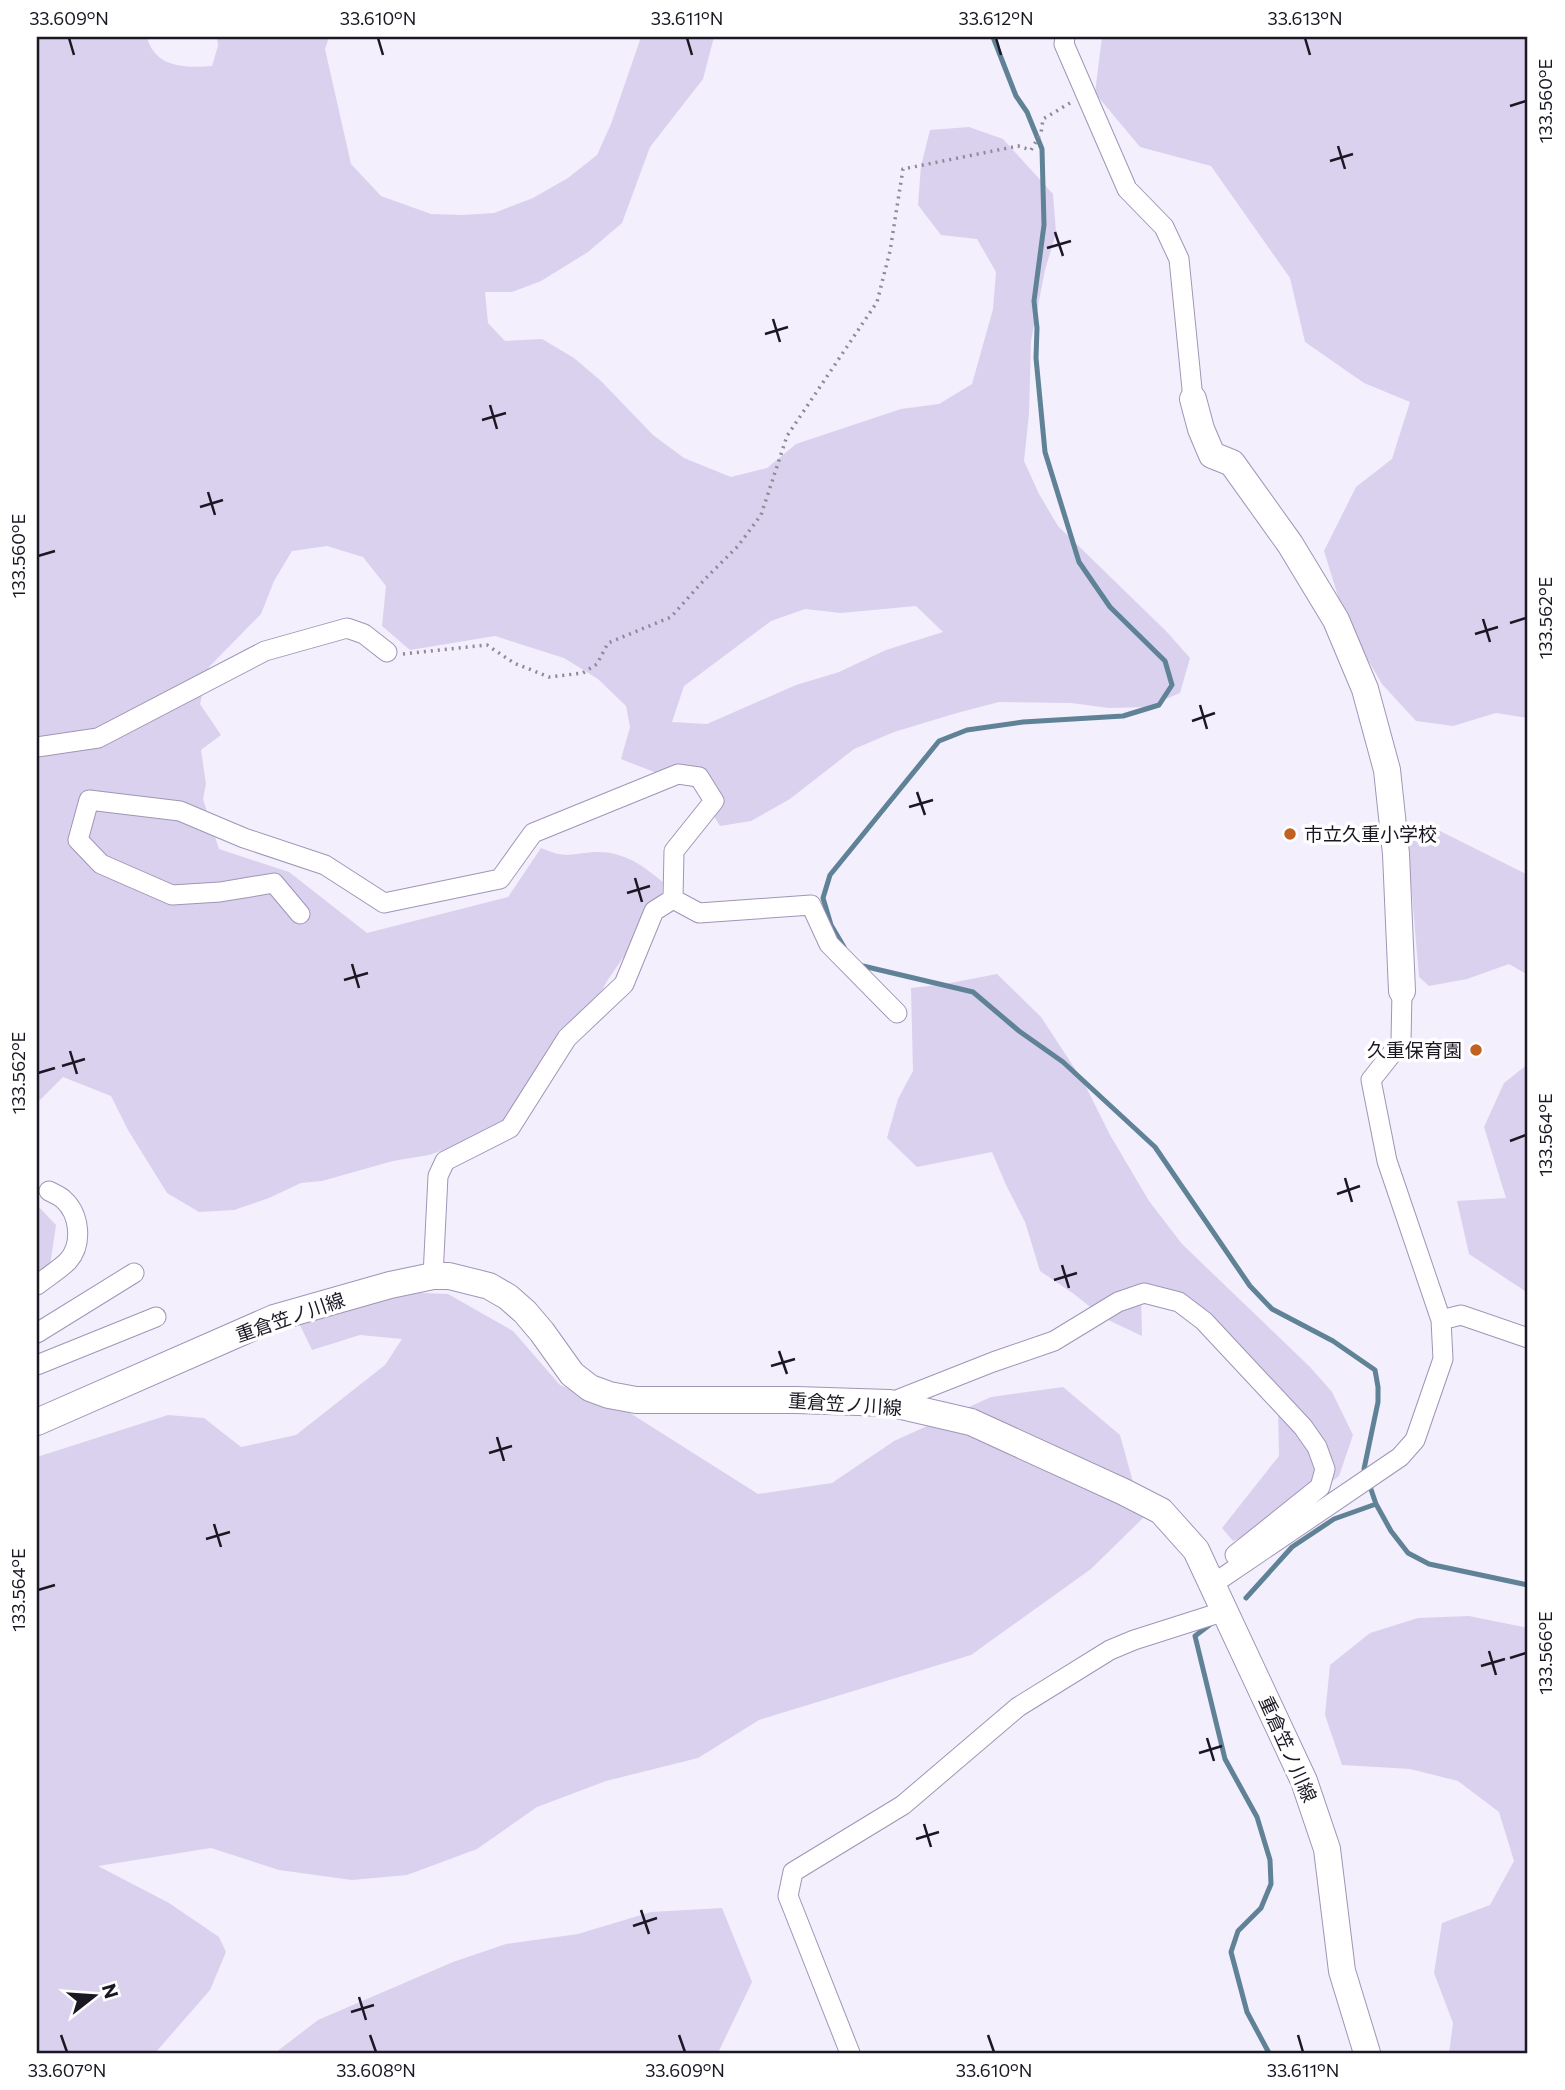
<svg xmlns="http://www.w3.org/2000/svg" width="1565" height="2090" font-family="Commissioner,'Noto Sans JP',sans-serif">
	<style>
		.green { fill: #dad1ef; fill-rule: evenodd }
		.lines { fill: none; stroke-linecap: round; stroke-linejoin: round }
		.stream { stroke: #608296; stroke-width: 5 }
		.street-casing { stroke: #a095b6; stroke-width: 21 }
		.secondary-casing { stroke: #a095b6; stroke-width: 28 }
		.path { stroke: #8d8996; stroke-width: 3.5; stroke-dasharray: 2 5; stroke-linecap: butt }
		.street { stroke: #fff; stroke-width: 19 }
		.secondary { stroke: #fff; stroke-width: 26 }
		.ticks { fill: none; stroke: #1b1723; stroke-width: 2.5 }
		.poi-dot { fill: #c26022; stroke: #fff; stroke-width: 2.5 }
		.labels { text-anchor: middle; stroke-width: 7; stroke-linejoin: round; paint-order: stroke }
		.poi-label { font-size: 19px; fill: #1b1723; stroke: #fff; text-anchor: start }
		.street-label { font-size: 19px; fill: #1b1723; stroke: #fff }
		.neatline { fill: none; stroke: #1b1723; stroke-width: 2.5 }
		.ticks-label { font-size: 18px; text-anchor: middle; fill: #1b1723 }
	</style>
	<rect width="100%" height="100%" fill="#f3effd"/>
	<!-- green -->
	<path class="green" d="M37 37H147C155 68 185 68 212 66L218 46 217 37H329L325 49 351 164 381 196 431 214 463 215 494 213 533 198 568 178 597 155 611 124 641 37H714L703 79 650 147 622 223 588 252 541 281 512 292H485L488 323 505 341 542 339 574 358 601 381 653 435 684 458 731 477 767 468 796 444 901 409 939 404 972 384 993 309 996 272 977 239 941 235 918 205 921 166 930 130 969 127 1003 139 1053 194 1056 233 1045 270 1031 341 1029 414 1024 461 1039 494 1058 526 1166 631 1190 658 1180 693 1147 707 1109 708 1071 703 999 702 957 713 894 732 854 749 790 799 751 821 720 826 697 789 621 759 630 727 626 706 598 679 564 658 495 636 410 650 382 626 386 586 363 557 327 546 292 551 274 581 261 614 209 667 200 704 221 735 201 750 206 784 203 799 219 849 289 872 367 933 508 897 541 848C567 859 568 854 594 852 624 851 642 865 663 882L660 919 627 952 607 981 591 1012 523 1100 498 1126 465 1143 429 1155 393 1161 322 1181 301 1183 269 1198 234 1210 199 1212 167 1193 128 1130 111 1096 63 1077 37 1103ZM916 606 943 632 886 650 839 672 796 685 707 724 672 722 684 686 771 621 805 609 841 613Z
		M1102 37H1528V718L1496 713 1453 726 1416 721 1382 684 1346 622 1324 551 1356 487 1392 459 1410 402 1364 383 1305 342 1290 278 1211 166 1140 147 1095 93Z
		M1438 830 1528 875V975L1509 964 1467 979 1429 986 1419 977 1407 835Z
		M997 974 1041 1017 1083 1081 1110 1135 1149 1201 1182 1244 1310 1367 1332 1392 1353 1435 1339 1476 1302 1505 1263 1528 1233 1541 1222 1528 1279 1456 1278 1411 1209 1322 1141 1291 1142 1336 1104 1318 1074 1294 1040 1271 1025 1222 1006 1185 992 1152 917 1167 887 1138 898 1099 913 1071 911 988 945 984Z
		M1528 1064V1293L1469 1254 1457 1201 1506 1198 1484 1127 1504 1083Z
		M37 1205 56 1225 50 1266 37 1270Z
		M374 1291 448 1294 513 1331 560 1385 630 1413 758 1494 832 1483 894 1441 991 1397 1063 1387 1120 1435 1143 1518 1091 1569 971 1655 759 1720 698 1758 606 1781 537 1807 477 1849 407 1875 352 1880 279 1870 211 1848 98 1866 169 1903 219 1937 226 1952 210 1990 155 2053H37V1457L168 1415 204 1418 241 1447 296 1435 385 1365 402 1339 360 1335 312 1350 299 1323Z
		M1469 1616 1528 1628V2053H1449L1453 2023 1434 1973 1442 1923 1490 1905 1514 1861 1499 1812 1458 1781 1410 1769 1342 1765 1325 1715 1330 1665 1370 1633 1418 1618Z
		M722 1908 752 1982 718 2053H275L318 2020 453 1962 506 1944 578 1934 651 1912Z"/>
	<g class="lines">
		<!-- stream -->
		<path class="stream" d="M844 947 831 925 823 898 830 875 939 741 967 730 1023 722 1123 716 1159 705 1172 685 1165 661 1110 607 1079 562 1045 452 1036 358 1037 328 1034 301 1044 225 1042 149 1027 112 1016 96 993 37
			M863 966 973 992 1019 1031 1063 1062 1155 1147 1250 1286 1272 1309 1333 1341 1375 1370 1378 1387V1402L1364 1469 1376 1504 1391 1531 1408 1553 1429 1564 1528 1585
			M1246 1598 1292 1547 1334 1519 1376 1504
			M1212 1623 1195 1636 1225 1759 1257 1817 1270 1860 1271 1884 1261 1908 1238 1931 1231 1952 1247 2012 1269 2053"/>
		<defs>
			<path id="street" d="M1065 37 1064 44 1127 189 1164 227 1179 259 1193 399
				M37 747 98 738 265 651 347 628 364 634 387 652
				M300 914 274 883 220 892 172 895 101 864 78 840 89 800 180 811 244 838 325 865 384 903 500 879 533 833 678 774 699 777 714 801 674 851 673 899
				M433 1276 438 1176 445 1161 510 1128 567 1038 624 984 654 911 673 899 699 913 811 905 829 944 897 1013
				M37 1285C47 1277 59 1270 68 1261 83 1244 80 1214 63 1199 60 1196 53 1193 49 1191
				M1441 1320 1461 1315 1528 1338
				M37 1333 134 1273
				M37 1365 156 1317
				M889 1403 993 1362 1054 1341 1118 1302 1144 1293 1179 1302 1204 1321 1303 1427 1317 1447 1325 1469 1320 1487 1235 1555
				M1213 1584 1400 1457 1415 1440 1443 1359 1441 1320 1387 1161 1371 1080 1401 1042 1402 991
				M850 2053 788 1896 793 1872 903 1805 1018 1707 1110 1650 1134 1640 1225 1611"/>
			<path id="secondary" d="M1193 399 1201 429 1212 455 1232 463 1290 544 1336 620 1365 689 1387 770 1396 854 1402 991
				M37 1422 274 1318 390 1285 433 1276H449L489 1286 508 1297 525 1312 542 1332 572 1374 590 1388 609 1395 636 1400H796L889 1403 971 1422 1124 1492 1161 1511 1196 1550 1304 1781 1327 1849 1342 1971 1367 2053"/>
		</defs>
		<!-- street casing -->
		<use href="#street" class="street-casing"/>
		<!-- secondary casing -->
		<use href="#secondary" class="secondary-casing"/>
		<!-- path -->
		<path class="path" d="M403 654 487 645 514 663 549 677 583 673 597 664 608 643 671 617 705 579 738 546 761 515 787 436 877 302 890 251 903 169 1018 146 1031 150 1041 133 1043 119 1070 103"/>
		<!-- street -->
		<use href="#street" class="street"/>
		<!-- secondary -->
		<use href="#secondary" class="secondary"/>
	</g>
	<!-- ticks -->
	<path class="ticks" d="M69 38 74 55M378 38 383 55M687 38 692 55M996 38 1001 55M1305 38 1310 55M1510 106 1526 101M1338 146 1345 169M1330 161 1353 154M1055 232 1063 256M1047 248 1071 241M773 319 780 342M765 334 788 327M490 405 497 429M482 420 506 413M208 492 215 515M200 507 223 500M38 556 55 551M1483 619 1490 642M1510 623 1526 618M1475 634 1498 627M1200 705 1207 729M1192 721 1215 713M917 792 925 815M909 807 933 800M635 878 642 902M627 893 650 886M352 964 359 988M344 980 368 973M70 1051 77 1074M62 1066 85 1059M38 1073 55 1068M1510 1141 1526 1135M1345 1178 1352 1202M1337 1194 1360 1186M1062 1265 1069 1288M1054 1280 1077 1273M779 1351 787 1374M771 1366 795 1359M497 1437 504 1461M489 1453 512 1446M214 1524 221 1547M206 1539 230 1532M38 1590 55 1585M1489 1651 1496 1675M1510 1658 1526 1653M1481 1666 1505 1659M1207 1738 1214 1761M1199 1753 1222 1746M924 1824 931 1847M916 1839 939 1832M641 1910 649 1934M633 1926 657 1918M359 1997 366 2020M351 2012 374 2005M61 2035 67 2052M370 2035 376 2052M679 2035 685 2052M988 2035 994 2052M1298 2035 1303 2052"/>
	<!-- markers -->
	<g class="poi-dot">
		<circle cx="1290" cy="834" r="7"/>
		<circle cx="1476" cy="1050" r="7"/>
	</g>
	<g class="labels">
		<!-- poi labels -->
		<g class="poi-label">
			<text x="1304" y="841">市立久重小学校</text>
			<text x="1462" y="1057" text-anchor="end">久重保育園</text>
		</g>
		<!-- street labels -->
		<g class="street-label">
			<text transform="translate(290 1317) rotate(-19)" y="7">重倉笠ノ川線</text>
			<text transform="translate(845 1404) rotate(4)" y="7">重倉笠ノ川線</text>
			<text transform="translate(1288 1749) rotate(66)" y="7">重倉笠ノ川線</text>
		</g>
	</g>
	<!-- border -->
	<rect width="1565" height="2090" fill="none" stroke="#ffffff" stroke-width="77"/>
	<!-- north arrow -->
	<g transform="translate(94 1996) rotate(73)" stroke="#ffffff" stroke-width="5" paint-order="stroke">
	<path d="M0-5L12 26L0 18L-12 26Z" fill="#1b1723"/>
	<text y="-10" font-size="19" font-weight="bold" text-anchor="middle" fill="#1b1723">N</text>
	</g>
	<rect x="38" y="38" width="1488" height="2014" class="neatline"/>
	<g class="ticks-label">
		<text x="69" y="25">33.609°N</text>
		<text x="378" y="25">33.610°N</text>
		<text x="687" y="25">33.611°N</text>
		<text x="996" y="25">33.612°N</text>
		<text x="1305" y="25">33.613°N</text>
		<text transform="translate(1546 101) rotate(-90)" y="6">133.560°E</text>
		<text transform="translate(19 556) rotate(-90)" y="6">133.560°E</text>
		<text transform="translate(1546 618) rotate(-90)" y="6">133.562°E</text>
		<text transform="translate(19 1073) rotate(-90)" y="6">133.562°E</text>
		<text transform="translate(1546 1135) rotate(-90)" y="6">133.564°E</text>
		<text transform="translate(19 1590) rotate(-90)" y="6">133.564°E</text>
		<text transform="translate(1546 1653) rotate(-90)" y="6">133.566°E</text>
		<text x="67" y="2077">33.607°N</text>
		<text x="376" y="2077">33.608°N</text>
		<text x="685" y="2077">33.609°N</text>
		<text x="994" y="2077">33.610°N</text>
		<text x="1303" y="2077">33.611°N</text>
	</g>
</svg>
